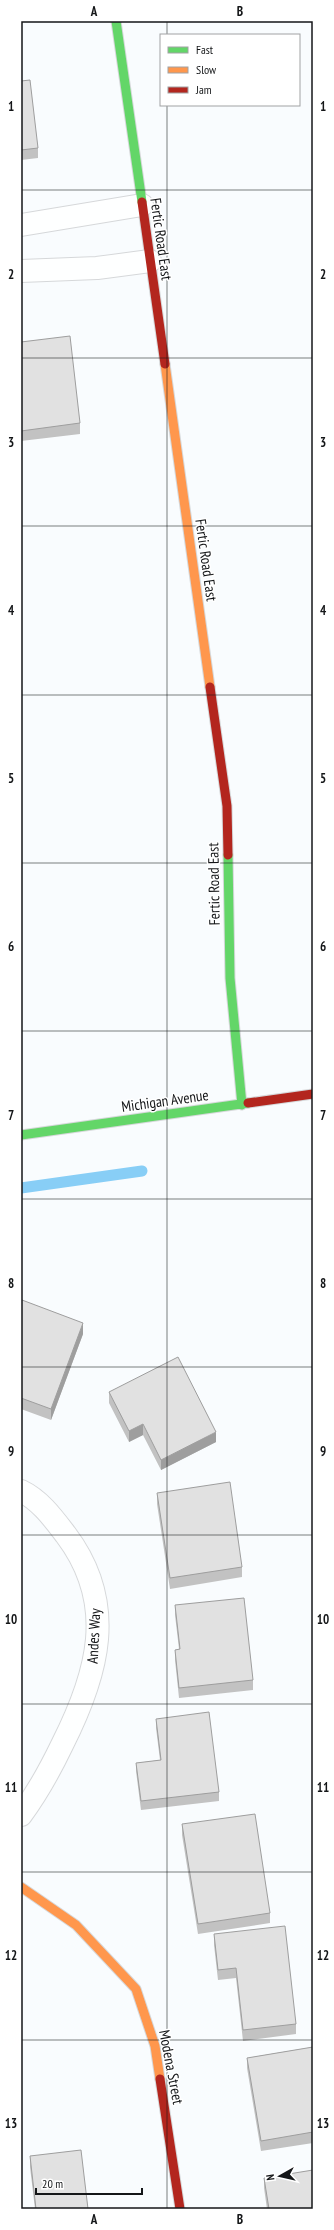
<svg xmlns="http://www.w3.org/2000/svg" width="334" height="2230" font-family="'PT Sans Narrow',sans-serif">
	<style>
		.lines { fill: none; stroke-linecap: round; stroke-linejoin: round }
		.stream { stroke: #88cef6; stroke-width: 11 }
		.street-casing { stroke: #d6d8da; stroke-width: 24 }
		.fast-casing { stroke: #d6d8da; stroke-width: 11 }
		.slow-casing { stroke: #d6d8da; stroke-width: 11 }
		.jam-casing { stroke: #d6d8da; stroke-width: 11 }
		.street { stroke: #feffff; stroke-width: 22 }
		.fast { stroke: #63d668; stroke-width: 9 }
		.slow { stroke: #ff974d; stroke-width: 9 }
		.jam { stroke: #b3261e; stroke-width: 9 }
		.wall { fill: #c2c2c2 }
		.shaded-wall { fill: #9e9e9e }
		.building { fill: #e1e1e1; stroke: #9e9e9e }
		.grid { fill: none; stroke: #141618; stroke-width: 1; stroke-opacity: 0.55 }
		.labels { text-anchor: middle; stroke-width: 3; stroke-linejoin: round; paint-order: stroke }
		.street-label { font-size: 15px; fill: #141618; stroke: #fff }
		.neatline { fill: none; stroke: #141618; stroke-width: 1.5 }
		.grid-label { font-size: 13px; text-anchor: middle; font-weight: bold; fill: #141618 }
	</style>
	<rect width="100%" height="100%" fill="#f9fcfe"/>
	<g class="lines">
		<!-- stream -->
		<path class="stream" d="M21 1188 142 1171"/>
		<defs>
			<path id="street" d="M21 225 142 205
				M21 271 97 268 150 261
				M21 1491C40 1500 53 1518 66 1535 118 1604 98 1674 62 1745 50 1770 38 1792 21 1815"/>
			<path id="fast" d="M116 21 142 202
				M228 855 230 978 242 1105
				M21 1135 248 1103"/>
			<path id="slow" d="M165 364 210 687
				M21 1887 76 1925 136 1989 155 2046 160 2079"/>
			<path id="jam" d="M142 202 165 364
				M210 687 227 806 228 855
				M248 1103 313 1094
				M160 2079 180 2209"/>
		</defs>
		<!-- street casing -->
		<use href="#street" class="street-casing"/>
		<!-- fast casing -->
		<use href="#fast" class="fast-casing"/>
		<!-- slow casing -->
		<use href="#slow" class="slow-casing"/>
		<!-- jam casing -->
		<use href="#jam" class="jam-casing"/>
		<!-- street -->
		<use href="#street" class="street"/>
		<!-- fast -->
		<use href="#fast" class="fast"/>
		<!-- slow -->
		<use href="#slow" class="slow"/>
		<!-- jam -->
		<use href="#jam" class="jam"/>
	</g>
	<!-- wall -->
	<path class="wall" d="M21 81 38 148V158L21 160Z
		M21 342 80 423V434L21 441Z
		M21 1302 83 1334 51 1420 21 1409Z
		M109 1392 216 1442 161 1470 143 1435 129 1442 109 1403Z
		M157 1493 242 1567V1577L170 1589 157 1504Z
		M175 1605 253 1680V1690L179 1698 175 1660V1650L179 1649 175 1615Z
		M156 1719 219 1792V1801L141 1810 136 1771V1763L160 1760 156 1728Z
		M182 1824 270 1913V1923L198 1934 182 1835Z
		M214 1934 296 2024V2034L243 2041 236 1978 218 1980 214 1945Z
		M313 2047V2143L261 2151 247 2068V2058Z
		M30 2156 88 2209H35L30 2167Z
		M264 2178 313 2209H267L264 2188Z"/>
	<!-- shaded-wall -->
	<path class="shaded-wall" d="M83 1323V1334L51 1420V1409Z
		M143 1424V1435L129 1442V1431Z
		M216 1432V1442L161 1470V1460Z"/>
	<!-- building -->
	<path class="building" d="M30 80 38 148 21 150V81Z
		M70 336 80 423 21 431V342Z
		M22 1300 83 1323 51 1409 21 1398V1302Z
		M178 1357 216 1432 161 1460 143 1424 129 1431 109 1392Z
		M230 1482 242 1567 170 1578 157 1493Z
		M244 1598 253 1680 179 1688 175 1650 180 1649 175 1605Z
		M209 1712 219 1792 141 1801 136 1763 161 1760 156 1719Z
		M255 1814 270 1913 198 1924 182 1824Z
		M285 1926 296 2024 243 2030 236 1968 218 1970 214 1934Z
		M313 2047V2132L261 2141 247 2058Z
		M81 2150 88 2209H36L30 2156Z
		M313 2170V2209H269L264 2178Z"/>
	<!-- grid -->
	<path class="grid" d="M167 21V35M167 105V2209M21 190H313M21 358H313M21 526H313M21 695H313M21 863H313M21 1031H313M21 1199H313M21 1367H313M21 1535H313M21 1704H313M21 1872H313M21 2040H313"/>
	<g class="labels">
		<!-- street labels -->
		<g class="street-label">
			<text transform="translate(161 239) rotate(82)" y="5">Fertic Road East</text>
			<text transform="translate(206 560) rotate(82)" y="5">Fertic Road East</text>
			<text transform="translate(214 884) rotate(-91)" y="5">Fertic Road East</text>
			<text transform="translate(165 1101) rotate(-8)" y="5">Michigan Avenue</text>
			<text transform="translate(94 1636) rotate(-87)" y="5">Andes Way</text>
			<text transform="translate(171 2067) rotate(79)" y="5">Modena Street</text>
		</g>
	</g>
	<!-- border -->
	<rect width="334" height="2230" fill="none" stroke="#ffffff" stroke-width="44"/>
	<!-- legend -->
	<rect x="160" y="34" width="140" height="72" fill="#ffffff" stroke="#a1a2a3"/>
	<rect x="168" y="47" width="20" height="6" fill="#63d668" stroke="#a1a2a3"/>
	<text x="196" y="54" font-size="12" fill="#141618">Fast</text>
	<rect x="168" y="67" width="20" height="6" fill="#ff974d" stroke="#a1a2a3"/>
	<text x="196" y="74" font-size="12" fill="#141618">Slow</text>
	<rect x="168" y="87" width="20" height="6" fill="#b3261e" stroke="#a1a2a3"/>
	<text x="196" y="94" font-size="12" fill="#141618">Jam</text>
	<!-- north arrow -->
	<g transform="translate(280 2176) rotate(262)" stroke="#ffffff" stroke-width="3" paint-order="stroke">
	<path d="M0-3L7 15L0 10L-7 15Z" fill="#141618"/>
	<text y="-6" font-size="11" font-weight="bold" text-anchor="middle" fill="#141618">N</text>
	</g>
	<!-- scale -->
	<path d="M36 2188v6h106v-6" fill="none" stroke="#141618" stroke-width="2"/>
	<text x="42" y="2188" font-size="12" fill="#141618" stroke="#ffffff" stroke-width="3" paint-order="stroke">20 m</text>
	<rect x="22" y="22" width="290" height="2186" class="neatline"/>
	<g class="grid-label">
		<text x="94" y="16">A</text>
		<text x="240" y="16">B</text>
		<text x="11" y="111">1</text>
		<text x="323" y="111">1</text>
		<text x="11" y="279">2</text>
		<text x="323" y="279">2</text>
		<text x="11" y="447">3</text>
		<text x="323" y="447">3</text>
		<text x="11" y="615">4</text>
		<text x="323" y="615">4</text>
		<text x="11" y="783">5</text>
		<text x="323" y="783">5</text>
		<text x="11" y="951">6</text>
		<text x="323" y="951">6</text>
		<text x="11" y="1120">7</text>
		<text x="323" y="1120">7</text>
		<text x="11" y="1288">8</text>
		<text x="323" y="1288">8</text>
		<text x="11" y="1456">9</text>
		<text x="323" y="1456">9</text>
		<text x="11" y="1624">10</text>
		<text x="323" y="1624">10</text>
		<text x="11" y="1792">11</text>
		<text x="323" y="1792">11</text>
		<text x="11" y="1960">12</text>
		<text x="323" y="1960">12</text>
		<text x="11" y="2128">13</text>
		<text x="323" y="2128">13</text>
		<text x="94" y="2224">A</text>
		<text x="240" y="2224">B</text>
	</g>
</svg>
